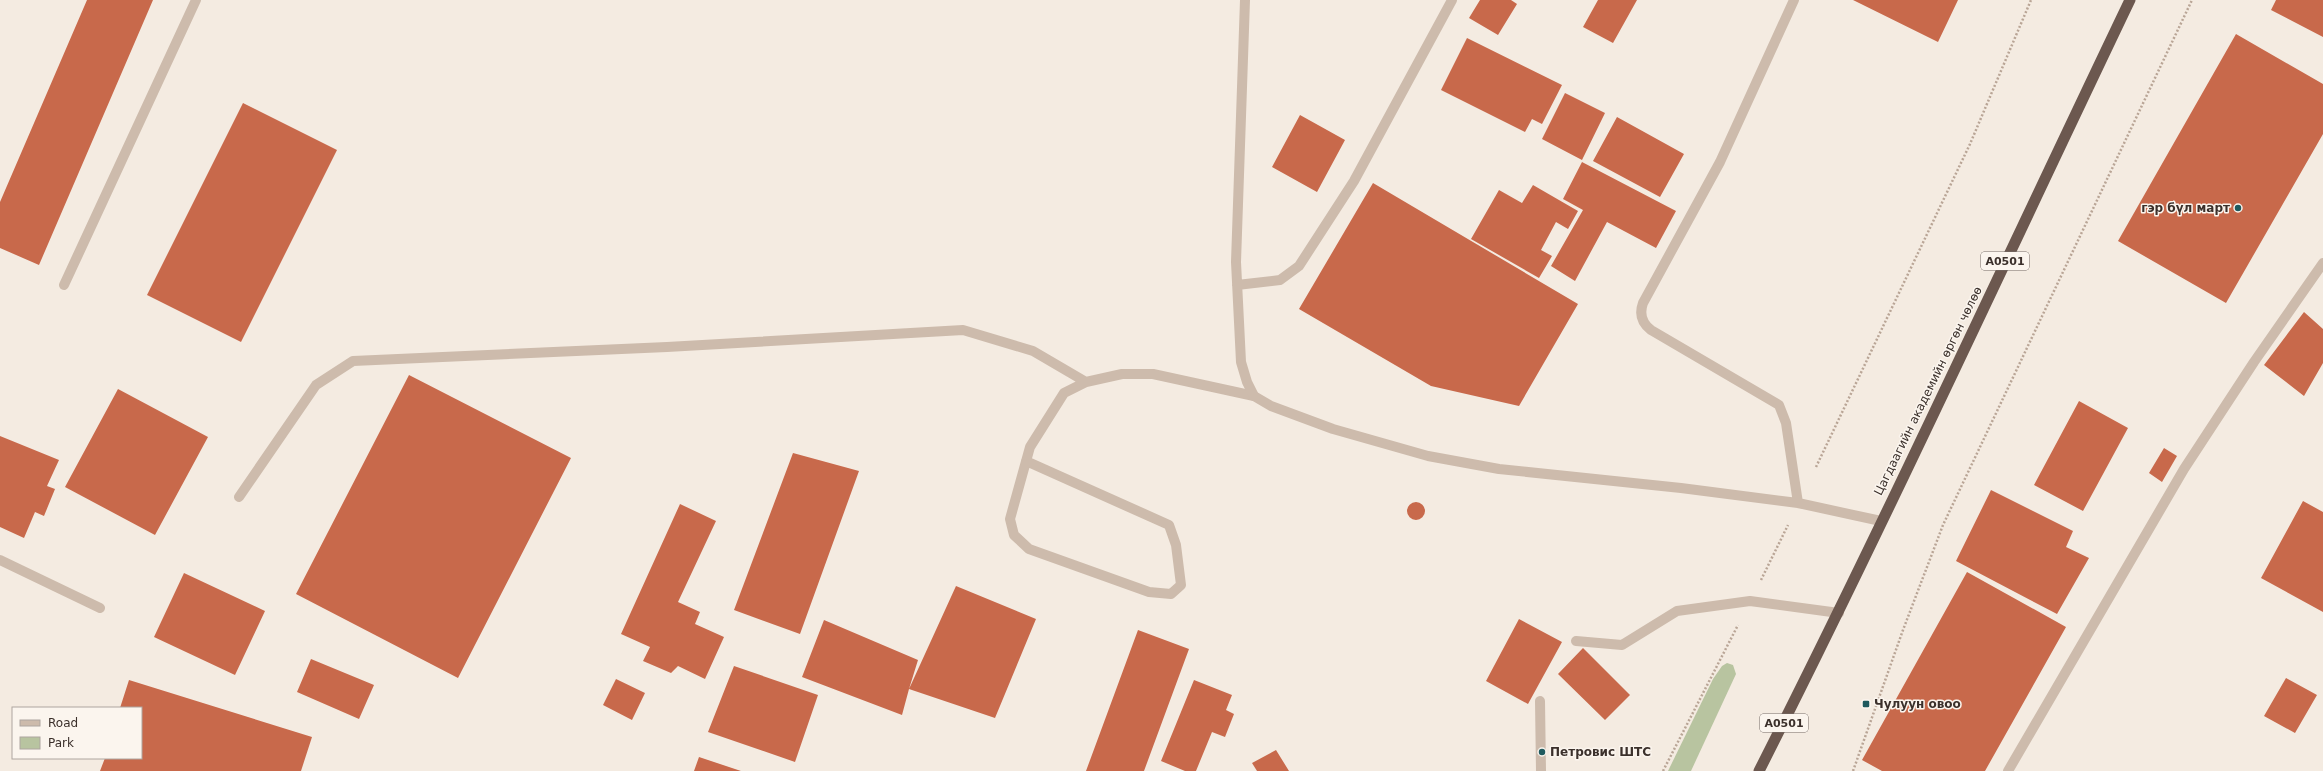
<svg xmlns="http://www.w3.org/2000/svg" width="2323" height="771" font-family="'DejaVu Sans',sans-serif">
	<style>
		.green { fill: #b8c4a0 }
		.building { fill: #c8694b }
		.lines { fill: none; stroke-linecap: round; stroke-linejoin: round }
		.path { stroke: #b9a596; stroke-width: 2.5; stroke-dasharray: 2 2; stroke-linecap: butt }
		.service { stroke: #cdbbac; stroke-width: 10 }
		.minor { stroke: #cdbbac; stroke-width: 10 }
		.trunk { stroke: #6c584f; stroke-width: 11 }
		.poi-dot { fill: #1f5a5e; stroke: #fbf5ee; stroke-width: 1.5 }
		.labels { text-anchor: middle; stroke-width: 3; stroke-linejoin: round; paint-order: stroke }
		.shield { fill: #fbf5ee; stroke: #756b66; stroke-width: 1 }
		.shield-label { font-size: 11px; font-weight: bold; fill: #3b302b }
		.poi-label { font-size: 12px; font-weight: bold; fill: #3b302b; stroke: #fbf5ee; text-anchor: start }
		.street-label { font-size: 12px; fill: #3b302b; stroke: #fbf5ee }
	</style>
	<rect width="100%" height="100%" fill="#f4ebe1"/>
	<!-- green -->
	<path class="green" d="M1727 663 1733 665 1736 674 1691 771H1668L1713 679 1722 666Z"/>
	<!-- building -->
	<path class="building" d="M87 0H153L39 265 0 248V202Z
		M1480 0H1511L1517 4 1498 35 1469 18Z
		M1598 0H1637L1613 43 1583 27Z
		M1853 0H1958L1938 42Z
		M2276 0H2323V37L2271 10Z
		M2236 34 2323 84V134L2226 303 2118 241Z
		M1467 38 1562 85 1542 124 1532 119 1525 132 1441 90Z
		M1565 93 1605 113 1582 160 1542 139Z
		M243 103 337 150 241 342 147 295Z
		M1300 115 1345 140 1317 192 1272 167Z
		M1617 117 1684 154 1660 197 1593 161Z
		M1582 162 1676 211 1656 248 1607 222 1575 281 1551 266 1583 210 1563 199Z
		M1373 183 1578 304 1519 406 1431 386 1299 309Z
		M1533 185 1578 211 1568 229 1556 222 1541 250 1552 256 1539 278 1471 239 1499 190 1522 203Z
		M2304 312 2323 329V363L2304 396 2264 365Z
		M409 375 571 458 458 678 296 594Z
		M118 389 208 437 155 535 65 487Z
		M2079 401 2128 428 2083 511 2034 485Z
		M0 436 59 460 47 486 55 489 44 516 35 512 24 538 0 527Z
		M2164 448 2177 456 2162 482 2149 473Z
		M793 453 859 471 800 634 734 610Z
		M1991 490 2073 531 2066 547 2089 558 2057 614 1956 561Z
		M2303 501 2323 512V612L2261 578Z
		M1407 511a9 9 0 1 1 18 0a9 9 0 1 1-18 0Z
		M680 504 716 521 678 602 700 612 695 624 724 637 705 679 678 666 671 673 643 661 650 647 621 634Z
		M1967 572 2066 627 1985 771H1882L1862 760Z
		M184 573 265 611 235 675 154 637Z
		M956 586 1036 619 995 718 909 689 902 715 802 677 824 620 918 660 909 689Z
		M1519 619 1562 642 1528 704 1486 681Z
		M1138 630 1189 649 1144 771H1086Z
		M1583 648 1630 695 1605 720 1558 674Z
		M311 659 374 685 359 719 297 692Z
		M734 666 818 695 795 762 708 732Z
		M2286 678 2317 695 2295 733 2264 716Z
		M616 679 645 693 632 720 603 705Z
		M129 680 312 737 301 771H100L105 758H141V708H120Z
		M1194 680 1232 695 1226 710 1234 714 1225 737 1212 732 1196 771H1185L1161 761Z
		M1276 750 1289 771H1257L1252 763Z
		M699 757 741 771H694Z"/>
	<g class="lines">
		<!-- path -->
		<path class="path" d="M1816 467 1970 144 2031 0
			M1761 580 1788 525
			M1663 771 1738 625
			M1853 771 1903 630 1943 525 2192 0"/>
		<!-- service -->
		<path class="service" d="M64 285 196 0
			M1026 461 1169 525 1176 545 1181 585 1171 594 1149 592 1029 549 1014 535 1010 519 1030 447 1064 393 1086 382 1122 374H1153L1254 396
			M239 497 316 385 353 361 667 347 963 330 1033 351 1086 382
			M0 560 100 608
			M1576 641 1622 645 1677 611 1750 601 1839 613
			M1540 701 1541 771"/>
		<!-- minor -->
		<path class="minor" d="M1245 0 1236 262 1241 362 1247 382 1254 396 1271 406 1333 429 1428 456 1499 469 1681 488 1798 503 1881 521
			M1794 0 1720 162 1643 303C1639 314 1642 323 1651 330L1779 405 1786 423 1798 503
			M1237 285 1280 280 1299 266 1354 181 1452 0
			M2008 771 2184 469 2254 362 2323 263"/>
		<!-- trunk -->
		<path class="trunk" d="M1759 771C1888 516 2007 257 2130 0"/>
	</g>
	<!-- markers -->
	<g class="poi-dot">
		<circle cx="2238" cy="208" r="4"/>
		<rect x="1862" y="700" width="8" height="8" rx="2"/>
		<circle cx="1542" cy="752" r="4"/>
	</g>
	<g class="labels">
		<!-- shield labels -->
		<g class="shield">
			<rect x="1981" y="252" width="48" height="18" rx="3"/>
			<rect x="1760" y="714" width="48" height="18" rx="3"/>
		</g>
		<g class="shield-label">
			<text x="2005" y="265">A0501</text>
			<text x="1784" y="727">A0501</text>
		</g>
		<!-- poi labels -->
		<g class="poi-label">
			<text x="2230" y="212" text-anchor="end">гэр бүл март</text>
			<text x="1874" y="708">Чулуун овоо</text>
			<text x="1550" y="756">Петровис ШТС</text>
		</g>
		<!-- street labels -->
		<g class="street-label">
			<text transform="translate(1928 391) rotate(-64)" y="4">Цагдаагийн академийн өргөн чөлөө</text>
		</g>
	</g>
	<!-- legend -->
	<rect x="12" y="707" width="130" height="52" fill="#fbf5ee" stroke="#aea6a0"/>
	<rect x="20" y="720" width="20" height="6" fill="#cdbbac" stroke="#aea6a0"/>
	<text x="48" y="727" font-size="12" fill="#3b302b">Road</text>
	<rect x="20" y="737" width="20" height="12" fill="#b8c4a0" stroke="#aea6a0"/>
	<text x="48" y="747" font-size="12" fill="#3b302b">Park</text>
</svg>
